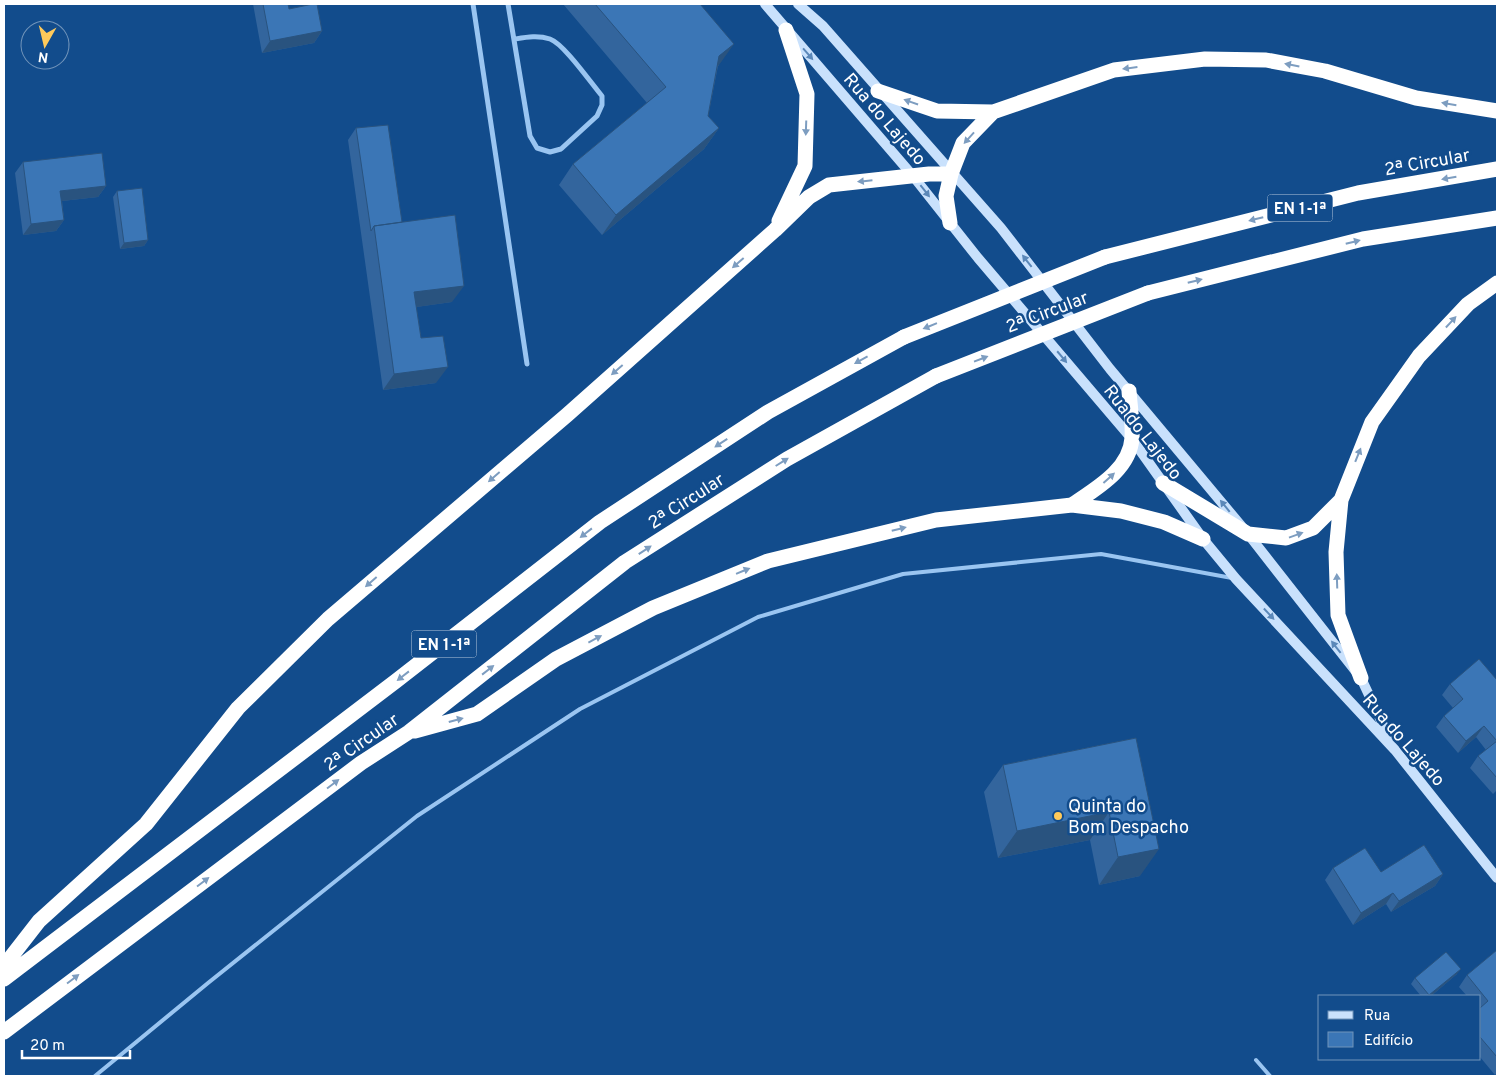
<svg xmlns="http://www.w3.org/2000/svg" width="1501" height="1080" font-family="Overpass,sans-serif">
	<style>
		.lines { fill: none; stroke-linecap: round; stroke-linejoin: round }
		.lane { stroke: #9ac5f1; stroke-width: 4 }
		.street { stroke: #9ac5f1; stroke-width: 5 }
		.secondary { stroke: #c9e1fc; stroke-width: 10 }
		.highway { stroke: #fff; stroke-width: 15 }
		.highway-bridge { stroke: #fff; stroke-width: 15 }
		.wall { fill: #33659d }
		.shaded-wall { fill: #29537f }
		.building { fill: #3b76b6; stroke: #29537f }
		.oneway { fill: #5b88b9 }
		.oneway2 { fill: #7d9dc0 }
		.poi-dot { fill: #ffca5a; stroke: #124c8c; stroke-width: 2 }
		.labels { text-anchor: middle; stroke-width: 5; stroke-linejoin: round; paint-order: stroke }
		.shield { fill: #124c8c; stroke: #b8c9dc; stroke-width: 1 }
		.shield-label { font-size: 16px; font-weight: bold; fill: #fff }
		.street-label { font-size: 18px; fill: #fff; stroke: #124c8c }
		.poi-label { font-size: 18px; fill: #fff; stroke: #124c8c; text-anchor: start }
	</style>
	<rect width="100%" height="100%" fill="#124c8c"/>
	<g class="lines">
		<!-- lane -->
		<path class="lane" d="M1256 1060 1270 1076
			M95 1076 208 983 417 816 580 709 758 617 903 574 1101 554 1232 578"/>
		<!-- street -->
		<path class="street" d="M473 4 527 364
			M508 4 530 136 537 148 550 152 561 149 597 116 602 105V96C591 83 564 44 550 39 538 35 527 37 515 39"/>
		<!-- secondary -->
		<path class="secondary" d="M765 4 913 176 978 258 1132 439 1203 539 1236 579 1395 750 1497 878
			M798 4 823 26 1001 228 1110 369 1248 534 1361 678 1390 740"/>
		<!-- highway -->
		<path class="highway" d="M878 91 937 111 993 112
			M779 221 805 166 807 94 786 30
			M950 223 946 196 951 174 963 143 993 112 1114 70 1205 59 1266 60 1325 71 1416 98 1497 111
			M1105 257 1358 193 1497 169
			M1148 293 1363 239 1497 218
			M1163 483 1248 534 1286 538 1313 528 1341 500
			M1072 505C1095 489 1130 470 1132 438 1133 422 1130 406 1129 391
			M1361 678 1338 615 1336 552 1341 500 1372 422 1419 356 1468 304 1497 283
			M415 731 477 714 556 659 653 608 768 561 936 520 1072 505 1121 511 1164 522 1203 539
			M4 966 39 921 146 824 238 708 328 619 567 415 775 230 809 197 829 185 929 174H951
			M4 979 396 681 600 522 768 412 904 337
			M4 1032 361 763 409 732 625 562 787 459 936 376"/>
		<!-- highway-bridge -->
		<path class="highway-bridge" d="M904 337 1105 257
			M936 376 1148 293"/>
	</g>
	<!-- wall -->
	<path class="wall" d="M253 4H288L289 9 322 31 314 43 262 53Z
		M563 4H700L719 65 718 66 708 116 719 128 704 149 602 235 559 185 573 164 647 103Z
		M356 128 402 222 452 302 416 307 421 338 436 383 383 390 348 140Z
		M23 162 106 186 98 197 62 201 64 220 56 231 23 235 15 173Z
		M117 191 148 240 144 246 120 249 113 197Z
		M1497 680V790L1493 794 1470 768 1478 756 1486 750 1476 737 1458 753 1436 727 1444 716 1453 708 1442 695 1450 684Z
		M1136 738 1140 876 1099 885 1090 840 998 858 984 792 1003 765Z
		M1333 868 1381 872 1443 874 1435 886 1391 912 1386 904 1353 925 1325 880Z
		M1497 950V1073L1495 1075 1480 1057V996H1467L1459 987 1467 975Z
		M1457 974 1431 996H1421L1411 984 1415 978Z"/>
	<!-- shaded-wall -->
	<path class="shaded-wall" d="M322 31 314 43 262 53 270 41Z
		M734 44 719 65 705 77 719 56Z
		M719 128 704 149 602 235 616 215Z
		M106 186 98 197 53 202 60 191Z
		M64 220 56 231 23 235 31 224Z
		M148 240 144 246 120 249 124 243Z
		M464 286 452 302 403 309 414 292Z
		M448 367 436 383 383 390 394 374Z
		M1484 726 1476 737 1458 753 1466 741Z
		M1109 812 1090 840 998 858 1017 831Z
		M1159 849 1140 876 1099 885 1118 857Z
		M1443 874 1435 886 1391 912 1399 901Z
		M1393 893 1386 904 1353 925 1361 913Z
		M1461 969 1457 974 1431 996H1428Z"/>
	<!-- building -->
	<path class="building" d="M263 4H288L289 9 313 4H317L322 31 270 41Z
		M595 4H700L734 44 719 56 708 116 719 128 616 215 573 164 666 87Z
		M388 125 402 222 374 226 371 231 356 128Z
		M102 153 106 186 60 191 64 220 31 224 23 162Z
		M142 188 148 240 124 243 117 191Z
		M455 215 464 286 414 292 421 338 443 336 448 367 394 374 374 226Z
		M1479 659 1497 680V778L1478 756 1497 741 1484 726 1466 741 1444 716 1463 699 1450 684Z
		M1136 738 1159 849 1118 857 1109 812 1017 831 1003 765Z
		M1424 845 1443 874 1399 901 1393 893 1361 913 1333 868 1365 848 1381 872Z
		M1497 950V1057L1480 1037V1008L1488 1001 1467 975Z
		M1446 952 1461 969 1429 995 1415 978Z"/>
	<!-- one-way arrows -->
	<defs><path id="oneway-solid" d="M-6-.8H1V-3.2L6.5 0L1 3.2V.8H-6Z" transform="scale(1.25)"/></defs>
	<g class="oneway">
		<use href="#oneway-solid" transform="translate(808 54) rotate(49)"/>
		<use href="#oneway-solid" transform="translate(925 191) rotate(52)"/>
		<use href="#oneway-solid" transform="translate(1027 261) rotate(-128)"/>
		<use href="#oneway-solid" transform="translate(1062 357) rotate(50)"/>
		<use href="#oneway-solid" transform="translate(1225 506) rotate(-129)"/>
		<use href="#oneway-solid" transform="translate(1269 614) rotate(47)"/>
		<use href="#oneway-solid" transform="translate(1336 647) rotate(-128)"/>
	</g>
	<g class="oneway2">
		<use href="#oneway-solid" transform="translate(1292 65) rotate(-169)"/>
		<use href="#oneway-solid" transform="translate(1130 68) rotate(173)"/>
		<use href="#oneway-solid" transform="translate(911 102) rotate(-161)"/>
		<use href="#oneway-solid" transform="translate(1449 104) rotate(-170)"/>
		<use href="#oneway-solid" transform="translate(806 128) rotate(92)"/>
		<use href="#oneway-solid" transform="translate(969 138) rotate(132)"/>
		<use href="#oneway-solid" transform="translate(1449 178) rotate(170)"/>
		<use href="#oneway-solid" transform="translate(865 181) rotate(174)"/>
		<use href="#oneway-solid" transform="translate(1256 219) rotate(166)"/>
		<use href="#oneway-solid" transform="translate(1353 242) rotate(-14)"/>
		<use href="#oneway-solid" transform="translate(738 263) rotate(139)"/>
		<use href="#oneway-solid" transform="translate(1195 281) rotate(-14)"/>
		<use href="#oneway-solid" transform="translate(1451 322) rotate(-47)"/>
		<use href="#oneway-solid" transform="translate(930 326) rotate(158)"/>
		<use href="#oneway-solid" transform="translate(981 359) rotate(-21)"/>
		<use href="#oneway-solid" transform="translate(861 360) rotate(151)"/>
		<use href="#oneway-solid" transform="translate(617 370) rotate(139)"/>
		<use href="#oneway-solid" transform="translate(721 443) rotate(147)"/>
		<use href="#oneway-solid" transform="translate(1358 455) rotate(-68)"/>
		<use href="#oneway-solid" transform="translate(782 462) rotate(-32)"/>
		<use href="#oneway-solid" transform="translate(494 477) rotate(139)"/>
		<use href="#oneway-solid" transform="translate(1109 478) rotate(-42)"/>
		<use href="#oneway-solid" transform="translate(899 529) rotate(-14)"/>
		<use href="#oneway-solid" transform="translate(586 533) rotate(142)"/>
		<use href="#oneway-solid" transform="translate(1296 535) rotate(-20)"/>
		<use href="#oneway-solid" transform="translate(645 550) rotate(-33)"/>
		<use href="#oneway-solid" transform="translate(743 571) rotate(-22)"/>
		<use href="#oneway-solid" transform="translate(1337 581) rotate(-92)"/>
		<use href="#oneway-solid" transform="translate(371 582) rotate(139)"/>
		<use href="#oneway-solid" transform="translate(595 639) rotate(-28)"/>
		<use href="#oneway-solid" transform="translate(488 670) rotate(-38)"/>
		<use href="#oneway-solid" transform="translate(403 676) rotate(142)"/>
		<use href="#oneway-solid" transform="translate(456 720) rotate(-15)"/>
		<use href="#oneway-solid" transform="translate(333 784) rotate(-37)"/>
		<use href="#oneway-solid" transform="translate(203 882) rotate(-37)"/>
		<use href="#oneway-solid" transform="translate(73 979) rotate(-37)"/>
	</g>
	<!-- markers -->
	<circle class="poi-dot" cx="1058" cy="816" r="5"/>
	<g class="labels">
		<!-- shield labels -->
		<g class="shield">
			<rect x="1267.5" y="194.5" width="65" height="27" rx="4"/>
			<rect x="411.5" y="630.5" width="65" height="27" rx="4"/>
		</g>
		<g class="shield-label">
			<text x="1300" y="214">EN 1-1ª</text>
			<text x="444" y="650">EN 1-1ª</text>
		</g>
		<!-- street labels -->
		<g class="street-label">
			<text transform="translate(885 119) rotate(49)" y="6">Rua do Lajedo</text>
			<text transform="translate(1427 162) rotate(-10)" y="6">2ª Circular</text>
			<text transform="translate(1047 312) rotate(-21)" y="6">2ª Circular</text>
			<text transform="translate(1143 432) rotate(52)" y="6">Rua do Lajedo</text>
			<text transform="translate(686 501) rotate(-33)" y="6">2ª Circular</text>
			<text transform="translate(1404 740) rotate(49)" y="6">Rua do Lajedo</text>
			<text transform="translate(361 742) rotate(-35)" y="6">2ª Circular</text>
		</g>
		<!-- poi labels -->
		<g class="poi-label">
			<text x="1068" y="812">Quinta do<tspan x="1068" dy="21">Bom Despacho</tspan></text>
		</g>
	</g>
	<!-- border -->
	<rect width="1501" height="1080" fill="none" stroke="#ffffff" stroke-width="10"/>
	<!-- legend -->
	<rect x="1318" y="995" width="162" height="65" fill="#124c8c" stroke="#7194ba"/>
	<rect x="1328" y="1011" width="25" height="8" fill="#c9e1fc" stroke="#7194ba"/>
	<text x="1364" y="1020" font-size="15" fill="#ffffff">Rua</text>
	<rect x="1328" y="1032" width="25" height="15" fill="#3b76b6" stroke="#7194ba"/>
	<text x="1364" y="1045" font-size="15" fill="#ffffff">Edifício</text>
	<!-- north arrow -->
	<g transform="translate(45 45) rotate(188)"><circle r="24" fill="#124c8c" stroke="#7194ba"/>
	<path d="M0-4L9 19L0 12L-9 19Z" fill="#ffca5a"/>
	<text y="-8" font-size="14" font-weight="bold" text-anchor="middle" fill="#ffffff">N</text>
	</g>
	<!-- scale -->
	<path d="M22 1050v8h108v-8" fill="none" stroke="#ffffff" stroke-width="2.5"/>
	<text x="30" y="1050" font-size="15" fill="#ffffff" stroke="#124c8c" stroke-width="4" paint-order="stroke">20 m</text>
</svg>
